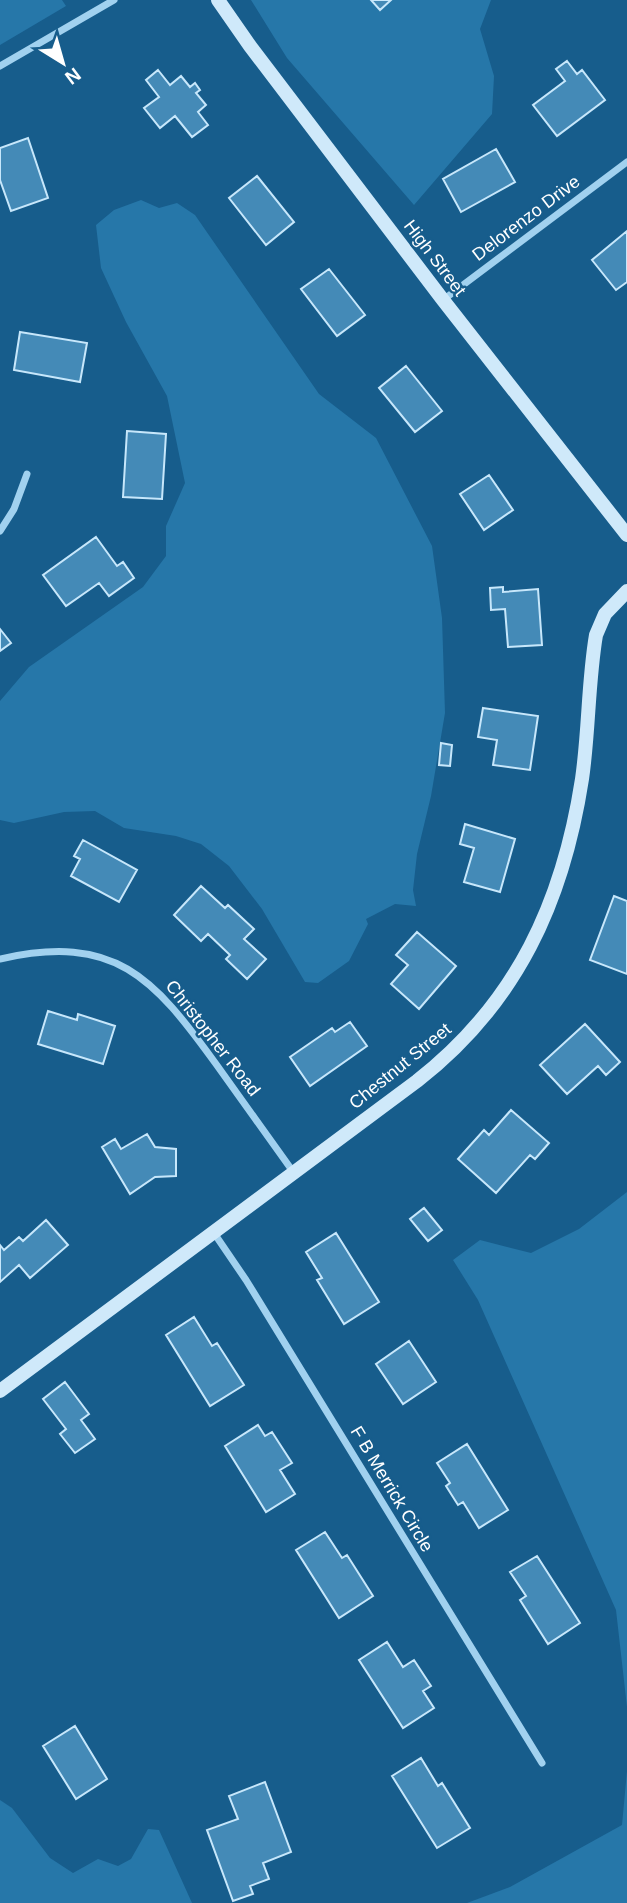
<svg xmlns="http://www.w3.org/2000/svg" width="627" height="1903" font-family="Helvetica,sans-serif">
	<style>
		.green { fill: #2677a9 }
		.building { fill: #448ab7; stroke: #c7e7fb; stroke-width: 2 }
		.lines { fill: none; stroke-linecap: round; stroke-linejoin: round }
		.street { stroke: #a1d1ef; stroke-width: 7 }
		.secondary { stroke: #cfe9fa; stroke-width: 14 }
		.labels { text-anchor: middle; stroke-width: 5; stroke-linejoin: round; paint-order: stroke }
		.street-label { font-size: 18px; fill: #fff; stroke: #175d8c }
	</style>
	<rect width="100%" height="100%" fill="#175d8c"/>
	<!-- green -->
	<path class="green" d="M0 0H62L66 6 0 45Z
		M251 0H491L480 29 494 76 492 114 414 205 287 58Z
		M141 200 159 208 177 203 195 215 319 394 376 438 432 546 442 618 445 713 431 796 417 854 413 890 416 906 395 904 366 919 368 924 349 961 318 983 305 982 262 909 229 866 201 844 176 836 124 828 95 811 64 812 14 823 0 820V701L29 667 143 587 166 556V526L185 483 167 396 126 322 101 268 96 225 114 210Z
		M627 1192V1707L616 1610 478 1300 453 1260 480 1240 531 1253 579 1229Z
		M627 1771V1903H467L510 1887 622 1825Z
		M0 1800 12 1808 50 1858 73 1873 98 1859 118 1866 131 1859 148 1829 159 1830 192 1903H0Z"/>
	<!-- building -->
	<path class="building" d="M371 0H391L380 10Z
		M567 61 577 74 582 70 605 100 557 136 533 105 565 81 556 69Z
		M158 70 170 85 181 76 190 87 195 83 200 90 196 93 206 105 198 112 208 125 192 137 175 116 160 128 144 108 159 97 146 80Z
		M28 138 48 198 11 211 0 180V148Z
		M496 149 515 182 461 212 443 179Z
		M257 176 294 222 266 245 229 198Z
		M627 231V282L616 290 592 260Z
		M329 269 365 315 337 336 301 289Z
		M20 332 87 343 80 382 14 370Z
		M406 366 442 411 415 432 379 388Z
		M127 431 166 434 162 499 123 497Z
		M489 475 513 510 484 530 460 494Z
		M96 537 117 566 123 562 134 578 109 596 99 583 66 606 43 575Z
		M503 587V592L538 589 542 645 508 647 505 609 491 610 490 588Z
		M0 629 11 643 0 651Z
		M483 708 538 716 530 770 493 765 497 740 478 737Z
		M441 743 452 745 450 766 439 765Z
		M465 824 515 839 500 892 464 882 474 848 460 844Z
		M83 840 137 870 119 902 71 876 80 859 74 856Z
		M201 886 225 908 228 905 254 929 244 939 266 959 247 979 226 959 230 955 208 934 201 941 174 915Z
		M614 896 627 901V974L590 960Z
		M417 932 456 966 419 1009 391 984 408 965 396 955Z
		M48 1011 77 1020 78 1014 115 1026 103 1064 38 1044Z
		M350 1022 367 1046 310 1086 290 1057 332 1028 335 1032Z
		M585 1024 620 1062 606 1075 598 1066 567 1094 540 1065Z
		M511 1110 549 1143 535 1159 530 1155 496 1193 458 1159 484 1130 489 1135Z
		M147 1134 155 1147 176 1149V1176L155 1177 130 1194 102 1147 115 1139 121 1149Z
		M424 1208 442 1230 428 1241 410 1219Z
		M46 1220 68 1245 30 1278 19 1265 0 1282V1245L4 1250 19 1237 23 1241Z
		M336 1233 379 1302 344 1324 317 1280 322 1278 306 1252Z
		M194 1317 212 1346 217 1343 244 1385 210 1406 166 1335Z
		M409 1341 436 1382 403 1404 376 1364Z
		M65 1382 89 1414 81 1420 95 1439 75 1453 60 1434 66 1429 43 1399Z
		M258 1425 265 1436 272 1432 292 1463 280 1470 295 1494 266 1512 225 1446Z
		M467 1444 508 1510 479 1528 463 1502 458 1505 446 1486 450 1483 437 1463Z
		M325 1532 342 1558 347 1555 373 1596 339 1618 296 1550Z
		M537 1556 580 1623 548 1644 520 1600 526 1596 510 1572Z
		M387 1642 403 1667 414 1660 431 1686 423 1691 434 1708 403 1728 359 1660Z
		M75 1726 107 1779 76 1799 43 1746Z
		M421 1758 438 1786 442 1783 470 1828 437 1848 392 1776Z
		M265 1782 291 1852 263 1863 269 1879 250 1886 253 1894 233 1901 207 1830 238 1819 229 1796Z"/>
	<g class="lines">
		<!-- street -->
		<path class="street" d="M0 66 114 0
			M443 300 627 162
			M0 531 14 509 27 474
			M0 959C115 933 153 977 216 1064 242 1100 268 1137 294 1173
			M214 1233 246 1280 542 1763"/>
		<!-- secondary -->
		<path class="secondary" d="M218 0 250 46 443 300 627 535
			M0 1391 417 1081C517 1003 563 902 582 779 589 731 588 682 596 635L605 614 627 591"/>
	</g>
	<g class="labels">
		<!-- street labels -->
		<g class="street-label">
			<text transform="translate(526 218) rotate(-37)" y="6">Delorenzo Drive</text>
			<text transform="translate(435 258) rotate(53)" y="6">High Street</text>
			<text transform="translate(213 1038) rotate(52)" y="6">Christopher Road</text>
			<text transform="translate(400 1066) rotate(-39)" y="6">Chestnut Street</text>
			<text transform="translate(392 1489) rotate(59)" y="6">F B Merrick Circle</text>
		</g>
	</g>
	<!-- north arrow -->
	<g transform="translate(63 63) rotate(143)" stroke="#175d8c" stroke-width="5" paint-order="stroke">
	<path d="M0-5L12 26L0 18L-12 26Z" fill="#ffffff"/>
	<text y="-10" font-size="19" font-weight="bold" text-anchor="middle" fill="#ffffff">N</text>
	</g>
</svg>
